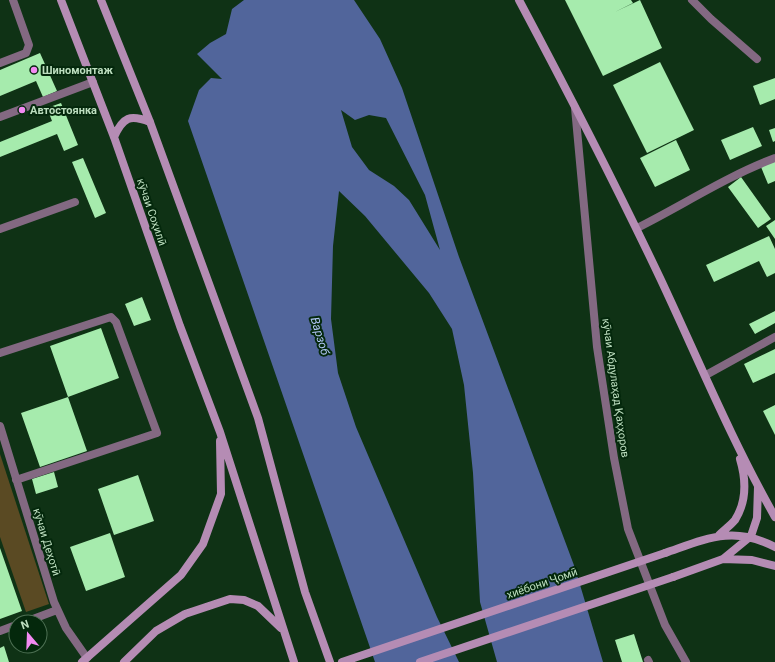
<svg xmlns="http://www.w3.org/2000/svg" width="775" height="662" font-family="Roboto,sans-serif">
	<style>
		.green { fill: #5a4a23 }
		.water { fill: #51659b; fill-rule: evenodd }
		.building { fill: #a6ebad }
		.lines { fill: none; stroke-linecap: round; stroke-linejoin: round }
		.service { stroke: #836982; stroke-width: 8 }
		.minor { stroke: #836982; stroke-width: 8 }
		.tertiary { stroke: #836982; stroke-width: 8 }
		.secondary { stroke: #b58cb4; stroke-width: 8 }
		.secondary-bridge { stroke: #b58cb4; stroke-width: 8 }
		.poi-dot { fill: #f38af2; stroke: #04280c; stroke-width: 1.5 }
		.labels { text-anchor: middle; stroke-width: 4; stroke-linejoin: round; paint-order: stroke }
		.poi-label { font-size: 11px; font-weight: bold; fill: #bddebf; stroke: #04280c; text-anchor: start }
		.street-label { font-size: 11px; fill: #bddebf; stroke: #04280c }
		.water-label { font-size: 12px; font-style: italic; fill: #b0c4f4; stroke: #04280c }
	</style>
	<rect width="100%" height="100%" fill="#0f3215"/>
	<!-- green -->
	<path class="green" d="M0 454 49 604 26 612 0 537Z"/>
	<!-- water -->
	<path class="water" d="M244 0H354L380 39 402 88 459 257 575 568 603 662H497L480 602 473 473 464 385 452 329 429 293 365 216 339 191 333 246 331 319 338 373 356 427 437 617 459 662H375L188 121 199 90 211 78 222 79 197 54 210 43 226 34 232 9ZM341 110 355 120 369 115 386 118 425 195 440 250 409 200 394 186 369 170 352 147Z"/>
	<!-- building -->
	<path class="building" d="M565 0H631L633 3 615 12 640 0 662 48 603 76Z
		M40 53 57 91 43 97 36 81 0 96V70Z
		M660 62 694 130 647 153 613 85Z
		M775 78V99L760 105 753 86Z
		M61 103 78 145 64 151 57 134 0 157V142L52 121 47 108Z
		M753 127 762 146 730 160 721 140Z
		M775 128V141L773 142 769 130Z
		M676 140 690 170 655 187 640 158Z
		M83 158 106 213 95 218 72 162Z
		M775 161V181L768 184 761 167Z
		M741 177 771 219 758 228 728 187Z
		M775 220V239L766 226Z
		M769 236 775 249V273L767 277 759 261 714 282 706 265Z
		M142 297 151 320 134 326 125 304Z
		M775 311V323L755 334 749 324Z
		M101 328 119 378 68 397 87 451 40 467 21 413 68 397 50 346Z
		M775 349V373L753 383 744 364Z
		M775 405V435L763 411Z
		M54 472 58 487 36 494 32 479Z
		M138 475 154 521 114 535 98 489Z
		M110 533 125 577 86 591 70 547Z
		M0 548 22 611 0 619Z
		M634 634 643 662H622L615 640Z
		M4 646 9 662H0V648Z"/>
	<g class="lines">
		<!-- service -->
		<path class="service" d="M692 0 711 19 757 59
			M0 63 26 53 29 45 13 0
			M0 117 93 82
			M0 229 75 202
			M0 353 111 317 116 322 157 433 16 480
			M706 375 775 337
			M0 426 54 602 66 628 87 658
			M25 622 57 610
			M0 631 16 625
			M648 660 649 662"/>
		<!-- minor -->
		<path class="minor" d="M637 228C683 205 727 176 775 158"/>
		<!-- tertiary -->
		<path class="tertiary" d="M575 108 597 347 614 458 628 529 665 625 686 662"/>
		<!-- secondary -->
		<path class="secondary" d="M61 0 114 137 180 326 220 432 294 662
			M101 0 150 122 258 418 305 592 330 662
			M519 0C568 92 616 185 661 280 698 359 732 441 775 517
			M114 137C123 117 130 114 150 122
			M719 535C724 530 731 525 735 520 747 501 746 479 740 459
			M665 553C706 539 733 525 775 547
			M723 559 752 560 775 566
			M673 577 723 559 751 536 757 518 758 487
			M82 662 181 575 203 544 221 494 220 441
			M124 662 156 631 185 614 230 599 244 600 258 606 281 628"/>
		<!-- secondary-bridge -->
		<path class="secondary-bridge" d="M342 662 665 553
			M420 662 673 577"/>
	</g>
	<!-- markers -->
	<g class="poi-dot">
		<circle cx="34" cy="70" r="4"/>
		<circle cx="22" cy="110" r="4"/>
	</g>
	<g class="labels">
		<!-- poi labels -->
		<g class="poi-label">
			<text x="42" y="74">Шиномонтаж</text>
			<text x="30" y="114">Автостоянка</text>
		</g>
		<!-- street labels -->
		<g class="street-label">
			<text transform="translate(152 212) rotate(71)" y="4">кӯчаи Соҳилӣ</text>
			<text transform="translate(616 388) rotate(82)" y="4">кӯчаи Абдулаҳад Қаҳҳоров</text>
			<text transform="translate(47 542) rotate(73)" y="4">кӯчаи Деҳотӣ</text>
			<text transform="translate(542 583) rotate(-19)" y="4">хиёбони Ҷомӣ</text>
		</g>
		<!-- water labels -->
		<g class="water-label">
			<text transform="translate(320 336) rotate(73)" y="4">Варзоб</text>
		</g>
	</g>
	<!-- north arrow -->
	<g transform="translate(28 634) rotate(341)"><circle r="19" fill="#04280c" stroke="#4e7154"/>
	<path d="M0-3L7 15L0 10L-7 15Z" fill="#f38af2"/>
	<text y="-6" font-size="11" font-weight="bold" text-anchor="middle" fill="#bddebf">N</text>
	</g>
</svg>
